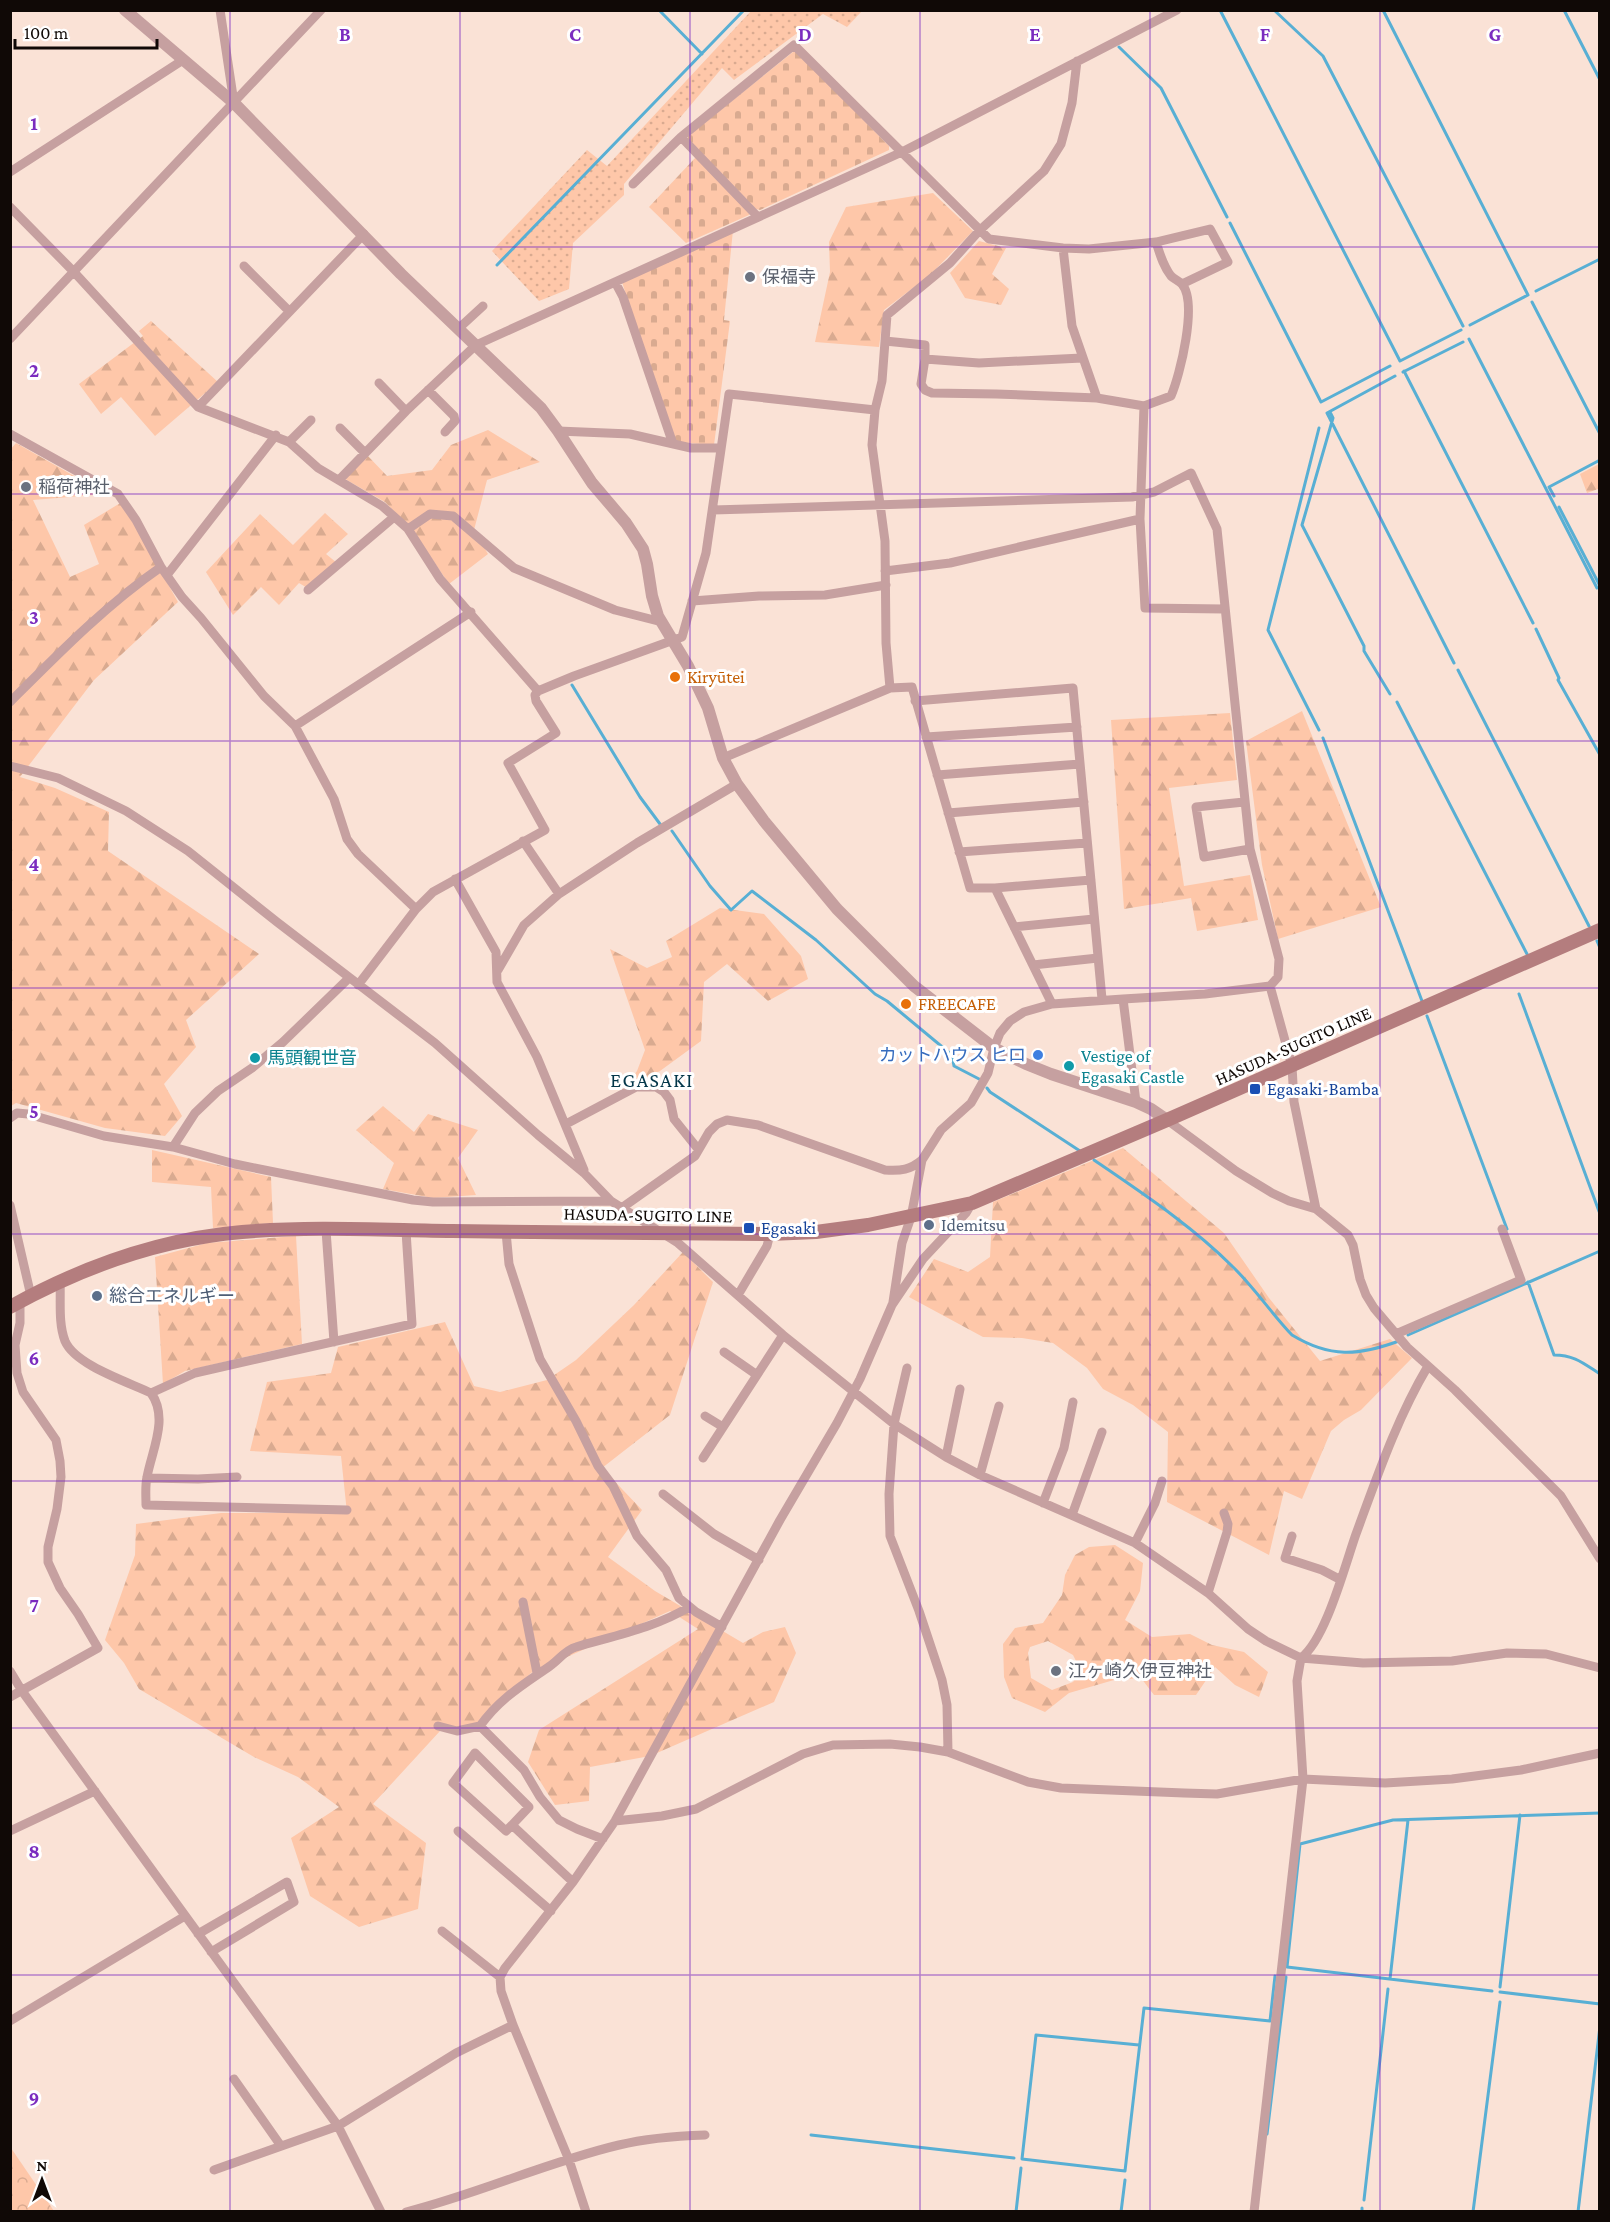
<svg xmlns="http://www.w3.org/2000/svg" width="1610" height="2222" font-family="'Crimson Pro','Noto Sans JP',serif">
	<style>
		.grass { fill: url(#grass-dots) }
		.forest { fill: url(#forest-firs); fill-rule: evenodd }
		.cemetery { fill: url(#cemetery-stones) }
		.park { fill: url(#park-crowns) }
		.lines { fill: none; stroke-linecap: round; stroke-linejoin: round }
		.stream { stroke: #58afd4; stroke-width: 3 }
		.minor { stroke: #c6a0a0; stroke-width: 9 }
		.tertiary { stroke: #c6a0a0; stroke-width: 12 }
		.secondary { stroke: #b47d7e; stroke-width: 14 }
		.grid { fill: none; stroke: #7b2cbf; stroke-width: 1.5; stroke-opacity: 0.55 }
		.worship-dot { fill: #6b7280; stroke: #fff; stroke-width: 2 }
		.food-dot { fill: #e8710a; stroke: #fff; stroke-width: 2 }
		.shop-dot { fill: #3f7fe0; stroke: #fff; stroke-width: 2 }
		.culture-dot { fill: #0f9aa8; stroke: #fff; stroke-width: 2 }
		.transit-dot { fill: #1a4fb4; stroke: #fff; stroke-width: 2 }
		.service-dot { fill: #5c6f8a; stroke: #fff; stroke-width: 2 }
		.labels { text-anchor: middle; stroke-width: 6; stroke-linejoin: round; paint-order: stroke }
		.worship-label { font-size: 18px; fill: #5b616d; stroke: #fff; text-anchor: start }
		.food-label { font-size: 18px; fill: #c56008; stroke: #fff; text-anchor: start }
		.street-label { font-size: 18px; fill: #100906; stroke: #fff }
		.shop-label { font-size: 18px; fill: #366cbe; stroke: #fff; text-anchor: end }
		.culture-label { font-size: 18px; fill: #0d838f; stroke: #fff; text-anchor: start }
		.transit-label { font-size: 18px; fill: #164399; stroke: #fff; text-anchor: start }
		.service-label { font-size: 18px; fill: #4e5e75; stroke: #fff; text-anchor: start }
		.neighbourhood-label { font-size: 20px; letter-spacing: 1.5px; fill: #033649; stroke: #fff }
		.grid-label { font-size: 20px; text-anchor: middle; font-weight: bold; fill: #7b2cbf; stroke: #fff; stroke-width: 6; stroke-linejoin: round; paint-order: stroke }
	</style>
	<defs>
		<pattern id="grass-dots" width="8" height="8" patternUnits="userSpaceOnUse" patternTransform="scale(1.5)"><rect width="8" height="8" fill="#fec7a9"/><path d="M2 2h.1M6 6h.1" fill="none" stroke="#d9aa90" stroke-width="1.8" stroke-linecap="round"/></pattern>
		<pattern id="forest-firs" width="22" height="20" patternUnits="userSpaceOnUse" patternTransform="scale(1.5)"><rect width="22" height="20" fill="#fec7a9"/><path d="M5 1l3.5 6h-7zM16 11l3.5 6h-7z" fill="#d9aa90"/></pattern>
		<pattern id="cemetery-stones" width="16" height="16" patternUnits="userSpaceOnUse" patternTransform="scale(1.5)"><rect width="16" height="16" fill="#fec7a9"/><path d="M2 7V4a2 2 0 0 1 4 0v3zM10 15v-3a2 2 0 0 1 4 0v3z" fill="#d9aa90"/></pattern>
		<pattern id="park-crowns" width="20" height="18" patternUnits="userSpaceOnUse" patternTransform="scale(1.5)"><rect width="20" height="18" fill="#fec7a9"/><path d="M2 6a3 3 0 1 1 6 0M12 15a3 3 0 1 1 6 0" fill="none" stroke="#d9aa90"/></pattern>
	</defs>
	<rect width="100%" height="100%" fill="#fae2d6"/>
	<!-- grass -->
	<path class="grass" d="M751 11H862L847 27 823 14 734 80 722 68 624 184V195L573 243 569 289 539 301 492 251 587 150 607 166Z"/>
	<!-- forest -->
	<path class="forest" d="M933 193 973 231 930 275 884 310 879 347 815 342 830 272 829 242 846 207Z
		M979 241 1006 248 992 274 1009 289 1001 305 965 298 950 273Z
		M151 321 218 382 155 436 121 397 101 414 79 384 143 336 139 331Z
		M488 430 540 462 487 480 474 530 488 554 449 584 413 531 385 502 345 479 367 455 387 476 432 470 451 445Z
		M16 443 106 494 33 500 70 577 99 564 84 525 122 502 178 602 94 680 20 777 55 788 109 812 108 851 259 954 186 1020 196 1047 164 1084 182 1116 165 1136 105 1128 16 1103 11 1106 10 450Z
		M1599 464V490L1598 489 1587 493 1580 474Z
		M325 513 348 534 326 554 337 563 309 589 299 583 279 605 261 587 233 615 206 572 260 514 293 545Z
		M1302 711 1381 907 1278 939 1262 865 1246 741Z
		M1230 713 1237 780 1169 788 1184 886 1250 875 1258 920 1197 931 1191 898 1124 909 1111 720Z
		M720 908 764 914 801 956 808 979 768 1001 727 964 704 982 701 1041 660 1071 625 1088 637 1071 645 1050 610 949 647 968 672 957 666 941Z
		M383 1106 414 1132 428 1114 478 1130 458 1158 476 1195 433 1198 383 1189 394 1163 356 1130Z
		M1123 1148 1224 1233 1269 1298 1320 1361 1390 1339 1412 1358 1361 1410 1344 1420 1331 1431 1302 1499 1284 1491 1269 1555 1167 1502 1168 1432 1133 1405 1103 1389 1087 1368 1053 1343 1022 1338 983 1337 909 1297 934 1259 968 1272 990 1257 993 1202Z
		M152 1150 271 1177 273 1223 213 1228 211 1187 152 1182Z
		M296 1236 302 1344 185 1371 163 1384 155 1257 207 1243Z
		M683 1252 713 1282 670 1415 602 1468 642 1510 608 1557 655 1591 743 1643 763 1632 785 1627 796 1653 774 1702 650 1756 590 1767 589 1801 555 1805 528 1762 539 1730 698 1629 670 1611 531 1673 479 1726 440 1731 373 1804 426 1843 418 1909 359 1927 310 1896 291 1838 339 1807 298 1777 254 1757 139 1689 124 1663 105 1640 135 1555 136 1524 221 1513H347L341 1456 250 1451 267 1382 331 1373 338 1347 445 1322 474 1386 500 1392 547 1380 576 1360 634 1305Z
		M1115 1545 1143 1563 1140 1591 1125 1620 1152 1637 1190 1634 1212 1645 1244 1652 1268 1672 1259 1697 1235 1685 1215 1667 1196 1695H1154L1141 1678 1114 1680 1069 1693 1045 1712 1012 1698 1004 1677 1003 1644 1015 1628 1043 1623 1062 1595 1065 1575 1075 1555 1089 1547ZM1048 1641 1073 1655 1081 1671 1073 1682 1052 1690 1031 1678 1028 1653 1030 1647Z"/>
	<!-- cemetery -->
	<path class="cemetery" d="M793 52H797L889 146V150L760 210 756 209 688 140V136Z
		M696 157 750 212 749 215 686 243 649 207Z
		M733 230 724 320 730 321 714 445 674 442 622 282Z"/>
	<!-- park -->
	<path class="park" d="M11 2148 54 2211H11Z"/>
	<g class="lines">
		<!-- stream -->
		<path class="stream" d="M659 10 702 54
			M1220 10 1400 361 1461 330
			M1274 10 1323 56 1463 326
			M1383 10 1528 295 1470 325
			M1564 10 1599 78
			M1119 47 1161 88 1227 217
			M1230 223 1321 402 1390 366
			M497 265 744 10
			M1536 291 1600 259
			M1532 302 1600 434
			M1469 339 1597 588
			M1404 371 1533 623
			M1403 372 1463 342
			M1395 376 1327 413 1454 663
			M1330 412 1333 418 1302 525 1364 646V651L1390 694
			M1554 496 1549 487 1600 460
			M1559 507 1600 586
			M1536 629 1559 678 1558 680 1600 755
			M1458 670 1589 926
			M572 685 640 797 660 824
			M1397 702 1527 954
			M1319 730 1268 630 1319 428
			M1323 738 1422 1001
			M672 831 710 886 731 910 752 891 816 940 875 994 887 1001 952 1055 954 1066 981 1080
			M1597 941 1600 948
			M1519 994 1600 1214
			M1427 1016 1507 1229
			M987 1088 990 1092 1080 1151
			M1094 1160C1142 1193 1191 1225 1232 1266 1254 1287 1271 1313 1292 1335 1330 1358 1358 1356 1399 1341
			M1528 1282 1554 1355C1574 1355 1583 1363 1600 1374
			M1408 1335 1600 1251
			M1390 1979 1408 1820
			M1500 1987 1520 1815
			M1492 1991 1287 1967 1300 1844 1393 1820 1600 1813
			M1500 1992 1600 2004
			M1139 2045 1036 2035 1022 2159 1125 2171 1144 2008 1270 2021 1275 1976
			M1267 2134 1286 1977
			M811 2135 1014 2158
			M1364 2200 1388 1989
			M1016 2212 1021 2168
			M1121 2212 1125 2180
			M1362 2212V2208
			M1473 2212 1500 2002
			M1578 2212 1600 2026"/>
		<!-- minor -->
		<path class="minor" d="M220 10 234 103
			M681 137 758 217
			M10 172 183 60
			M633 184 681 137 794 45 989 239 1063 248 1089 249 1156 242 1210 229 1228 262 1182 284
			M10 207 74 272 198 407 289 442 318 468 382 506 408 529 440 579 538 691
			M1156 242C1160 254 1163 266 1171 276 1174 279 1179 281 1182 284 1198 303 1180 375 1171 396L1144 406 1140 519 1145 608 1224 609
			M1063 248 1072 326 1097 398 1144 406
			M244 266 289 311
			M615 282 623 297 673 444
			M458 329 483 306
			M10 339 321 10
			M885 341 925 345V359L979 363 1082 358
			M925 359 921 384 925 390 932 393 996 394 1097 398
			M379 383 406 411
			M428 390 454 416 455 421 445 432
			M198 407 364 234
			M340 428 365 453
			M558 431 630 434 691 448H720
			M10 434 118 494 136 520 161 567 182 597 201 618 264 696 295 726 334 799 347 839 358 854 416 909
			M289 442 311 420
			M339 480 406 411 476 345 902 152 1177 10
			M713 510 1132 497 1154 492 1191 473 1217 529 1250 849 1279 959 1278 977 1270 986 1205 994 1123 999
			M408 529 430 514 453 516 514 568 615 610 662 622
			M885 571 950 563 1140 519
			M167 575 276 435
			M308 590 394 517
			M692 601 759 596 825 595 886 585
			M890 688 886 643 885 541 872 445 875 410 882 381 887 315 950 263 979 231 1044 171 1061 144 1072 103 1077 61
			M915 701 1073 688 1102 999
			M10 702C58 654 106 605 161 567
			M295 726 471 612
			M926 737 1077 727
			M723 758 890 688 912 687 970 888H995L1091 880
			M10 766 58 778 126 811 188 851 277 922 435 1043 538 1135 584 1173 611 1201 678 1243 783 1335 894 1424 946 1457 980 1475 1135 1543 1208 1593 1248 1629 1266 1641 1301 1658 1363 1663 1452 1661 1507 1653 1546 1654 1600 1668
			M937 775 1080 764
			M1244 802 1196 807 1204 857 1250 849
			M948 813 1084 802
			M523 841 559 894
			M959 852 1087 843
			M455 879 496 952 497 982 537 1057 584 1170
			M995 888 1052 1004
			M1014 927 1094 919
			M1033 965 1098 958
			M498 970 524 925 559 894 637 843 737 784
			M358 985 416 909 433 892 545 830 508 763 556 733 536 701 535 695 538 691 574 676 682 637 706 553 729 394 875 410
			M1270 986 1292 1066 1294 1102 1316 1209
			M10 1118 17 1113 28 1114 104 1136 173 1147 235 1164 413 1200 433 1202 611 1201
			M1167 1120 1236 1171 1272 1193 1289 1201 1316 1209 1348 1235 1353 1245 1360 1279 1366 1295 1374 1308 1407 1347 1455 1390 1561 1496 1600 1559
			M566 1124 636 1087H656L664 1092 670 1100 674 1119 698 1149
			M173 1147 195 1113 218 1091 252 1068 283 1042 349 978
			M10 1205 31 1296
			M623 1207 695 1156 709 1132 717 1124 727 1120 758 1125 885 1170C901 1171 910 1170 922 1160
			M326 1230 334 1342
			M506 1232 509 1264 540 1359 576 1421 598 1466 613 1486 637 1536 666 1570 679 1598 696 1612 722 1627
			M60 1281C61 1300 58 1323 65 1341 75 1365 128 1382 151 1393 169 1418 152 1450 147 1477 145 1486 146 1496 146 1505L347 1510
			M738 1295 767 1246 770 1234
			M893 1302 902 1243 911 1217 922 1160 941 1130 971 1103 988 1073 994 1048 1000 1033 1010 1021 1024 1012 1052 1004 1123 999 1136 1102
			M1396 1334 1521 1280 1502 1229
			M724 1352 757 1375
			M907 1368 894 1424 889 1494 890 1536 919 1611 942 1680 947 1705 948 1752
			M151 1393 195 1373 412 1324 406 1231
			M705 1416 723 1427
			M946 1457 960 1389
			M703 1458 783 1335
			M980 1475 999 1406
			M147 1478 198 1479 237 1477
			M663 1494 714 1534 759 1560
			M1043 1503 1064 1448 1073 1402
			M1072 1515 1102 1432
			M1292 1536 1285 1558 1322 1570 1341 1580
			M1135 1543 1155 1503 1162 1481
			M1208 1593 1227 1532 1228 1524 1224 1513
			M523 1602 537 1673
			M10 1671 22 1691 338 2126 381 2212
			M10 1697 98 1648 78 1614 60 1588 48 1562V1547L57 1509 61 1477 60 1461 56 1440 23 1392 17 1373 15 1345 20 1323V1302
			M438 1726 457 1731 480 1726 524 1770 540 1797 559 1820 577 1829 603 1839
			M480 1726C500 1698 523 1685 550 1666 559 1660 565 1650 576 1647 613 1636 655 1628 689 1607
			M615 1821 662 1816 696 1809 803 1754 833 1745 890 1744 920 1747 948 1752 1028 1782 1061 1788 1184 1793 1217 1794 1303 1779 1385 1783 1452 1779 1521 1770 1600 1753
			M512 1825 529 1807 475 1753 453 1783 506 1831 512 1825 573 1882
			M10 1831 95 1791
			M458 1831 551 1911
			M442 1931 500 1977
			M198 1934 287 1882 294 1902 211 1952
			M10 2021 185 1916
			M234 2079 281 2146
			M214 2170 338 2126 456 2053 513 2025
			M406 2212C478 2194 547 2162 619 2145 648 2138 676 2136 705 2135
			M586 2212 569 2160 513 2025 501 1991 500 1977 505 1968 573 1882 615 1821 780 1520 837 1423 860 1379 892 1305 923 1259 966 1213 972 1203
			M1254 2212 1303 1779 1297 1681 1301 1658C1326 1639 1345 1565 1356 1534 1377 1477 1397 1418 1428 1366"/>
		<!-- tertiary -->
		<path class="tertiary" d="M125 10 234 103 401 274 541 408 558 431 592 483 626 523 643 549 647 564 652 596 658 616 688 666 708 708 723 758 737 784 764 821 837 909 914 986 994 1048 1026 1064 1051 1074 1136 1102 1151 1109 1167 1120"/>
		<!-- secondary -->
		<path class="secondary" d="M10 1307C82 1267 160 1239 242 1232 311 1226 382 1230 452 1231 558 1232 664 1234 770 1234L816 1232 868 1225 972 1203 1167 1120 1600 930"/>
	</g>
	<!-- grid -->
	<path class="grid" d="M230 10V2212M460 10V2212M690 10V2212M920 10V2212M1150 10V2212M1380 10V2212M10 247H1600M10 494H1600M10 741H1600M10 988H1600M10 1234H1600M10 1481H1600M10 1728H1600M10 1975H1600"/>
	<!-- markers -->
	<g class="worship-dot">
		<circle cx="750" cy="277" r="6"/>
		<circle cx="26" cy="487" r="6"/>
		<circle cx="1056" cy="1671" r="6"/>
	</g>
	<g class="food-dot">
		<circle cx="675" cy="677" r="6"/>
		<circle cx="906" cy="1004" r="6"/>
	</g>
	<circle class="shop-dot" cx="1038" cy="1055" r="6"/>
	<g class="culture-dot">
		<circle cx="255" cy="1058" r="6"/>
		<circle cx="1069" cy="1066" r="6"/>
	</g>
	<g class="transit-dot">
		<rect x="1249" y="1083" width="12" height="12" rx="3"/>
		<rect x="743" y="1222" width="12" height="12" rx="3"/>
	</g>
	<g class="service-dot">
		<circle cx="929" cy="1225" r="6"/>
		<circle cx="97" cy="1296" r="6"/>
	</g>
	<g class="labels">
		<!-- worship labels -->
		<g class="worship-label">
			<text x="762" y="283">保福寺</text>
			<text x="38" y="493">稲荷神社</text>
			<text x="1068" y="1677">江ヶ崎久伊豆神社</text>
		</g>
		<!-- food labels -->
		<g class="food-label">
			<text x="687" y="683">Kiryūtei</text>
			<text x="918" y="1010">FREECAFE</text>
		</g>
		<!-- street labels -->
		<g class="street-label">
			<text transform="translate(1293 1046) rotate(-24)" y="6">HASUDA-SUGITO LINE</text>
			<text transform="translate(648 1215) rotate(1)" y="6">HASUDA-SUGITO LINE</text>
		</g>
		<!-- shop labels -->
		<g class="shop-label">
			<text x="1026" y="1061">カットハウス ヒロ</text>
		</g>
		<!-- culture labels -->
		<g class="culture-label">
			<text x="1081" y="1062">Vestige of<tspan x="1081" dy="21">Egasaki Castle</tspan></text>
			<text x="267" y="1064">馬頭観世音</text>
		</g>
		<!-- transit labels -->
		<g class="transit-label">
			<text x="1267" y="1095">Egasaki-Bamba</text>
			<text x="761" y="1234">Egasaki</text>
		</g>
		<!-- service labels -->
		<g class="service-label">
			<text x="941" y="1231">Idemitsu</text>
			<text x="109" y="1302">総合エネルギー</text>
		</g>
		<!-- neighbourhood labels -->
		<g class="neighbourhood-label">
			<text x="652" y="1087">EGASAKI</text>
		</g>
	</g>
	<g class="grid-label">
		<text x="345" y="41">B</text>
		<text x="575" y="41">C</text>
		<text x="805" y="41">D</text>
		<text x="1035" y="41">E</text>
		<text x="1265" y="41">F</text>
		<text x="1495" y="41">G</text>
		<text x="34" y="130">1</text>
		<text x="34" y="377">2</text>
		<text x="34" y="624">3</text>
		<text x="34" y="871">4</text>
		<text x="34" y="1118">5</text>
		<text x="34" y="1365">6</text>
		<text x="34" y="1612">7</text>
		<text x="34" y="1858">8</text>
		<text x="34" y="2105">9</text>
	</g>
	<!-- border -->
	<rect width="1610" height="2222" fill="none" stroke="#100906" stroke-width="24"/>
	<!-- north arrow -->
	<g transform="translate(42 2180)" stroke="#ffffff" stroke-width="4.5" paint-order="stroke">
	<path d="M0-4.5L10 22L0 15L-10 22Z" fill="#100906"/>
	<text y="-9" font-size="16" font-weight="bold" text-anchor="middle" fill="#100906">N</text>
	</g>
	<!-- scale -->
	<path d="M15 39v9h142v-9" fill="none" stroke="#100906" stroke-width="3"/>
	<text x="24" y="39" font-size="18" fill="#100906" stroke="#ffffff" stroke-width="4.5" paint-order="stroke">100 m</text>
</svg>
